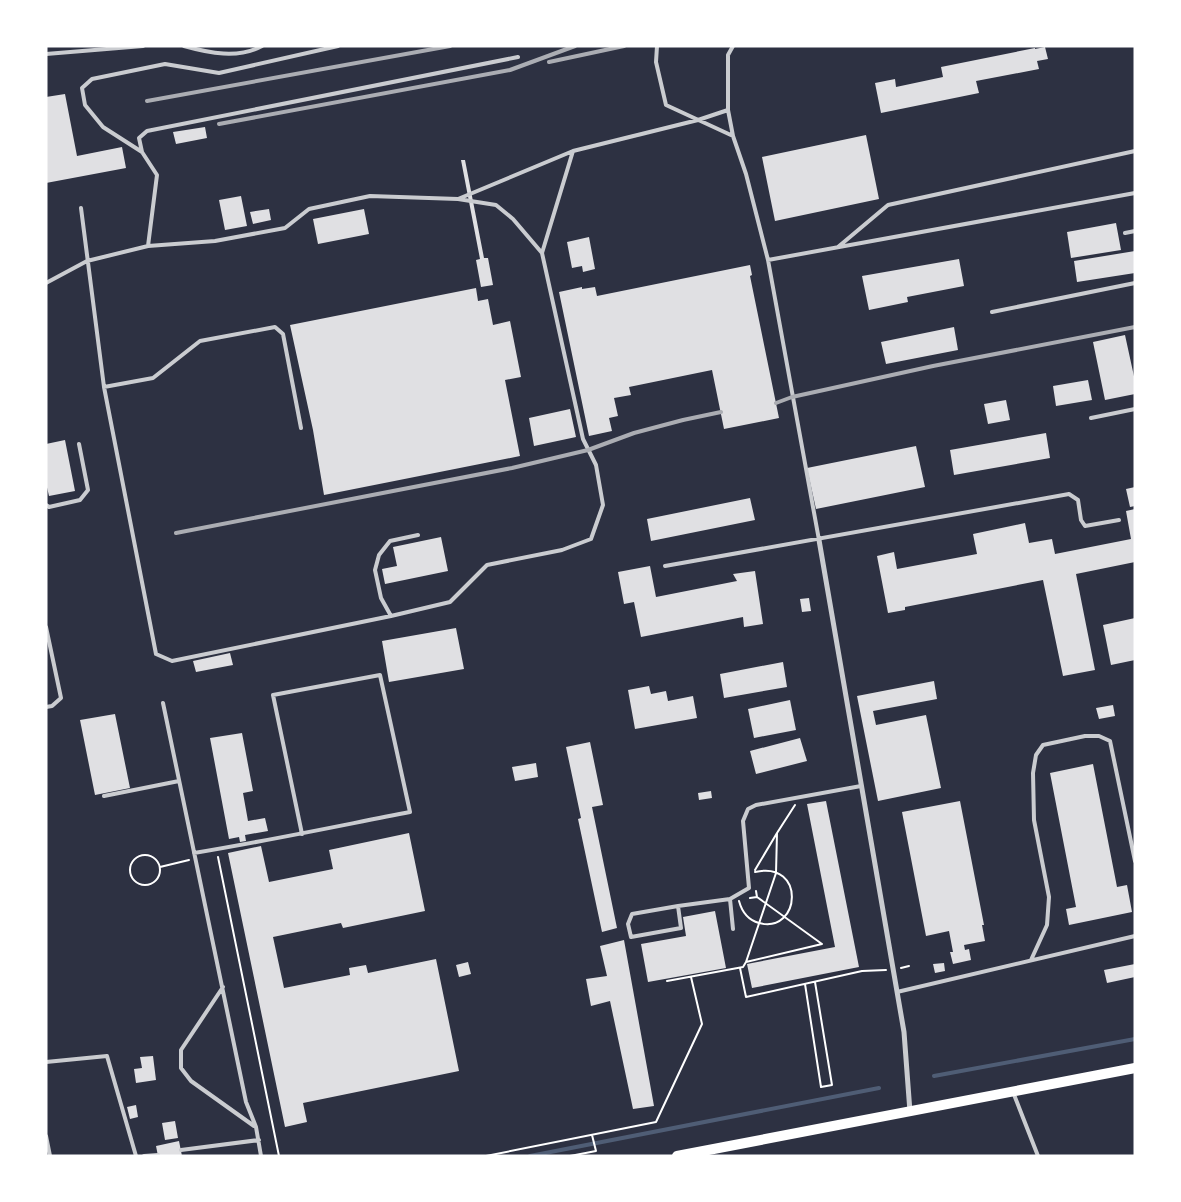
<svg xmlns="http://www.w3.org/2000/svg" width="1181" height="1202" font-family="Lato,sans-serif">
	<style>
		.lines { fill: none; stroke-linecap: round; stroke-linejoin: round }
		.stream { stroke: #4f5d75; stroke-width: 4 }
		.building { fill: #e0e0e3 }
		.path { stroke: #fff; stroke-width: 2 }
		.service { stroke: #caccd0; stroke-width: 4 }
		.minor { stroke: #caccd0; stroke-width: 5 }
		.secondary { stroke: #fff; stroke-width: 10 }
		.rail { stroke: #abadb3; stroke-width: 4 }
	</style>
	<rect width="100%" height="100%" fill="#2d3142"/>
	<g class="lines">
		<!-- stream -->
		<path class="stream" d="M934 1076 1135 1039
			M530 1156 879 1088"/>
	</g>
	<!-- building -->
	<path class="building" d="M1045 47 1048 59 1037 61 1039 69 976 81 979 93 881 113 875 83 895 79 896 87 943 77 941 67 1035 48V49Z
		M65 94 77 156 122 147 126 168 46 183V97Z
		M205 127 207 138 176 144 173 132Z
		M866 135 879 199 775 221 762 157Z
		M461 160H465L484 258H488L493 285 481 287 476 260 480 259Z
		M241 196 247 226 225 230 219 200Z
		M269 209 271 220 253 224 250 212Z
		M364 209 369 234 318 244 313 219Z
		M1116 223 1121 250 1071 258 1067 232Z
		M589 237 595 269 583 272 582 266 572 268 567 242Z
		M1135 251V273L1077 282 1074 261Z
		M959 259 964 286 907 297 908 302 869 310 862 276Z
		M750 265 752 275 750 276 779 418 724 429 712 370 629 387 631 395 614 398 618 416 609 418 612 431 589 436 559 292 582 287V289L595 287 597 296Z
		M476 288 478 301 488 299 493 325 510 321 521 377 505 380 520 456 324 495 313 430 290 325Z
		M954 327 958 350 886 364 881 342Z
		M1125 335 1135 381V394L1105 400 1093 342Z
		M1088 380 1092 400 1056 406 1053 386Z
		M1006 400 1010 420 988 424 984 404Z
		M570 409 576 437 534 446 529 418Z
		M1046 433 1050 458 954 475 950 450Z
		M65 440 75 491 49 496 46 483V444Z
		M916 446 925 487 816 509 807 468Z
		M1135 487V506L1130 507 1126 489Z
		M750 498 755 520 651 541 647 519Z
		M1135 509V562L1076 574 1095 670 1063 676 1043 580 905 607V610L888 613 877 556 894 552 897 569 977 554 973 534 1025 523 1029 543 1052 539 1055 554 1131 539 1126 511Z
		M441 537 448 571 385 584 382 569 397 566 393 547Z
		M650 566 656 597 737 581 733 574 755 571 763 624 744 627 743 617 641 637 634 602 624 604 618 572Z
		M809 598 811 611 802 612 800 599Z
		M1135 618V660L1111 665 1103 625Z
		M456 628 464 669 389 682 382 641Z
		M230 653 233 665 196 672 193 661Z
		M783 662 787 687 724 698 720 674Z
		M934 681 937 699 873 711 876 725 926 715 941 788 878 801 857 696Z
		M649 686 651 694 666 691 668 701 693 696 697 718 635 729 628 690Z
		M790 700 796 730 754 738 748 709Z
		M1113 705 1115 716 1099 719 1096 708Z
		M115 714 130 788 95 795 80 720Z
		M242 733 253 791 243 793 248 821 265 818 268 831 245 835 246 841 240 842 239 837 229 839 210 738Z
		M800 738 807 761 756 774 750 751Z
		M590 742 603 805 592 807 617 928 602 932 578 819 581 818 566 747Z
		M536 763 538 777 515 781 512 767Z
		M1093 764 1117 887 1127 885 1132 912 1069 925 1066 909 1076 907 1050 773Z
		M711 791 712 798 699 800 698 793Z
		M826 801 859 967 752 988 747 964 835 947 807 804Z
		M960 801 984 925H982L985 941 964 945 965 950 969 949 971 960 953 964 950 952H953L949 931 926 936 902 812Z
		M409 833 425 911 343 928 341 923 273 937 284 988 350 975 349 968 366 965 368 973 436 959 459 1071 303 1103 307 1122 285 1127 228 853 261 846 269 882 333 869 329 850Z
		M715 911 726 968 648 982 641 944 686 936 683 917Z
		M624 940 654 1106 633 1109 610 1001 591 1006 586 979 607 976 600 946Z
		M468 962 471 974 459 977 456 965Z
		M944 963 945 971 935 973 933 964Z
		M1135 964V977L1107 983 1104 970Z
		M153 1056 156 1080 136 1083 134 1069 142 1068 140 1057Z
		M136 1105 138 1117 130 1119 127 1107Z
		M175 1121 178 1138 165 1140 162 1123Z
		M179 1141 182 1156H158L156 1146Z"/>
	<g class="lines">
		<!-- path -->
		<path class="path" d="M777 833 795 805
			M130 870a15 15 0 1 1 30 0a15 15 0 1 1-30 0Z
			M218 857 279 1156
			M160 867 189 860
			M755 870 777 833 776 873 746 962 822 944
			M757 897 822 944
			M750 898 757 897 756 891
			M739 901C742 912 748 920 759 923 801 934 806 860 755 872
			M740 968 746 997 862 971 886 970
			M901 968 909 966
			M667 981 743 967 746 962
			M805 984 821 1087 832 1085 815 982
			M486 1156 656 1122 702 1024 691 977
			M570 1156 596 1151 592 1135"/>
		<!-- service -->
		<path class="service" d="M184 46C209 53 238 59 262 46
			M657 46 656 62 666 105 733 136
			M733 46 728 55V110L733 136 746 174 768 260 819 540
			M46 54 143 46
			M142 152 139 138 147 131 518 57
			M458 199 496 205 513 219 542 253
			M81 208 104 387 156 654 172 661 391 616 450 602 487 565 562 550 591 539 603 505 596 465 583 439 542 253 573 151
			M1125 233 1135 231
			M148 246 157 175 142 152 103 127 85 105 82 88 92 79 165 64 219 73 338 46
			M838 247 888 205 1135 151
			M768 260 1135 193
			M46 283 87 261 148 246 215 241 285 228 309 209 370 196 458 199 573 151 698 120 728 110
			M992 312 1135 283
			M104 387 153 378 200 341 275 327 283 334 301 428
			M1091 418 1135 409
			M46 505 49 507 80 500 88 490 79 444
			M665 566 1069 494 1078 500 1081 520 1085 526 1119 520
			M391 616 381 598 375 570 379 555 390 541 418 535
			M46 627 61 698 52 706 46 707
			M163 703 246 1102 256 1127 261 1156
			M104 796 179 781
			M194 853C267 841 338 826 410 812L380 675 273 695 302 834
			M730 899 733 929
			M678 906 730 899 749 888 743 821 748 809 756 805 861 786
			M678 906 681 928 631 937 628 924 632 914Z
			M1031 960 1047 925 1049 897 1034 820 1033 773 1036 755 1043 745 1085 736H1099L1110 741 1135 861
			M223 987 181 1050V1068L191 1081 254 1126
			M897 992 1135 936
			M46 1062 107 1056 136 1156
			M1013 1092 1038 1156
			M46 1136 50 1156
			M181 1150 259 1140
			M144 1156 158 1155"/>
		<!-- minor -->
		<path class="minor" d="M819 540 904 1032 910 1112"/>
		<!-- secondary -->
		<path class="secondary" d="M677 1156 1135 1068"/>
		<!-- rail -->
		<path class="rail" d="M549 62 624 46
			M147 101 450 46
			M219 124 510 70 575 46
			M776 403 792 397 933 366 1135 327
			M176 533 512 468 588 450 634 433 683 420 721 412"/>
	</g>
	<!-- border -->
	<rect width="1181" height="1202" fill="none" stroke="#ffffff" stroke-width="95"/>
</svg>
